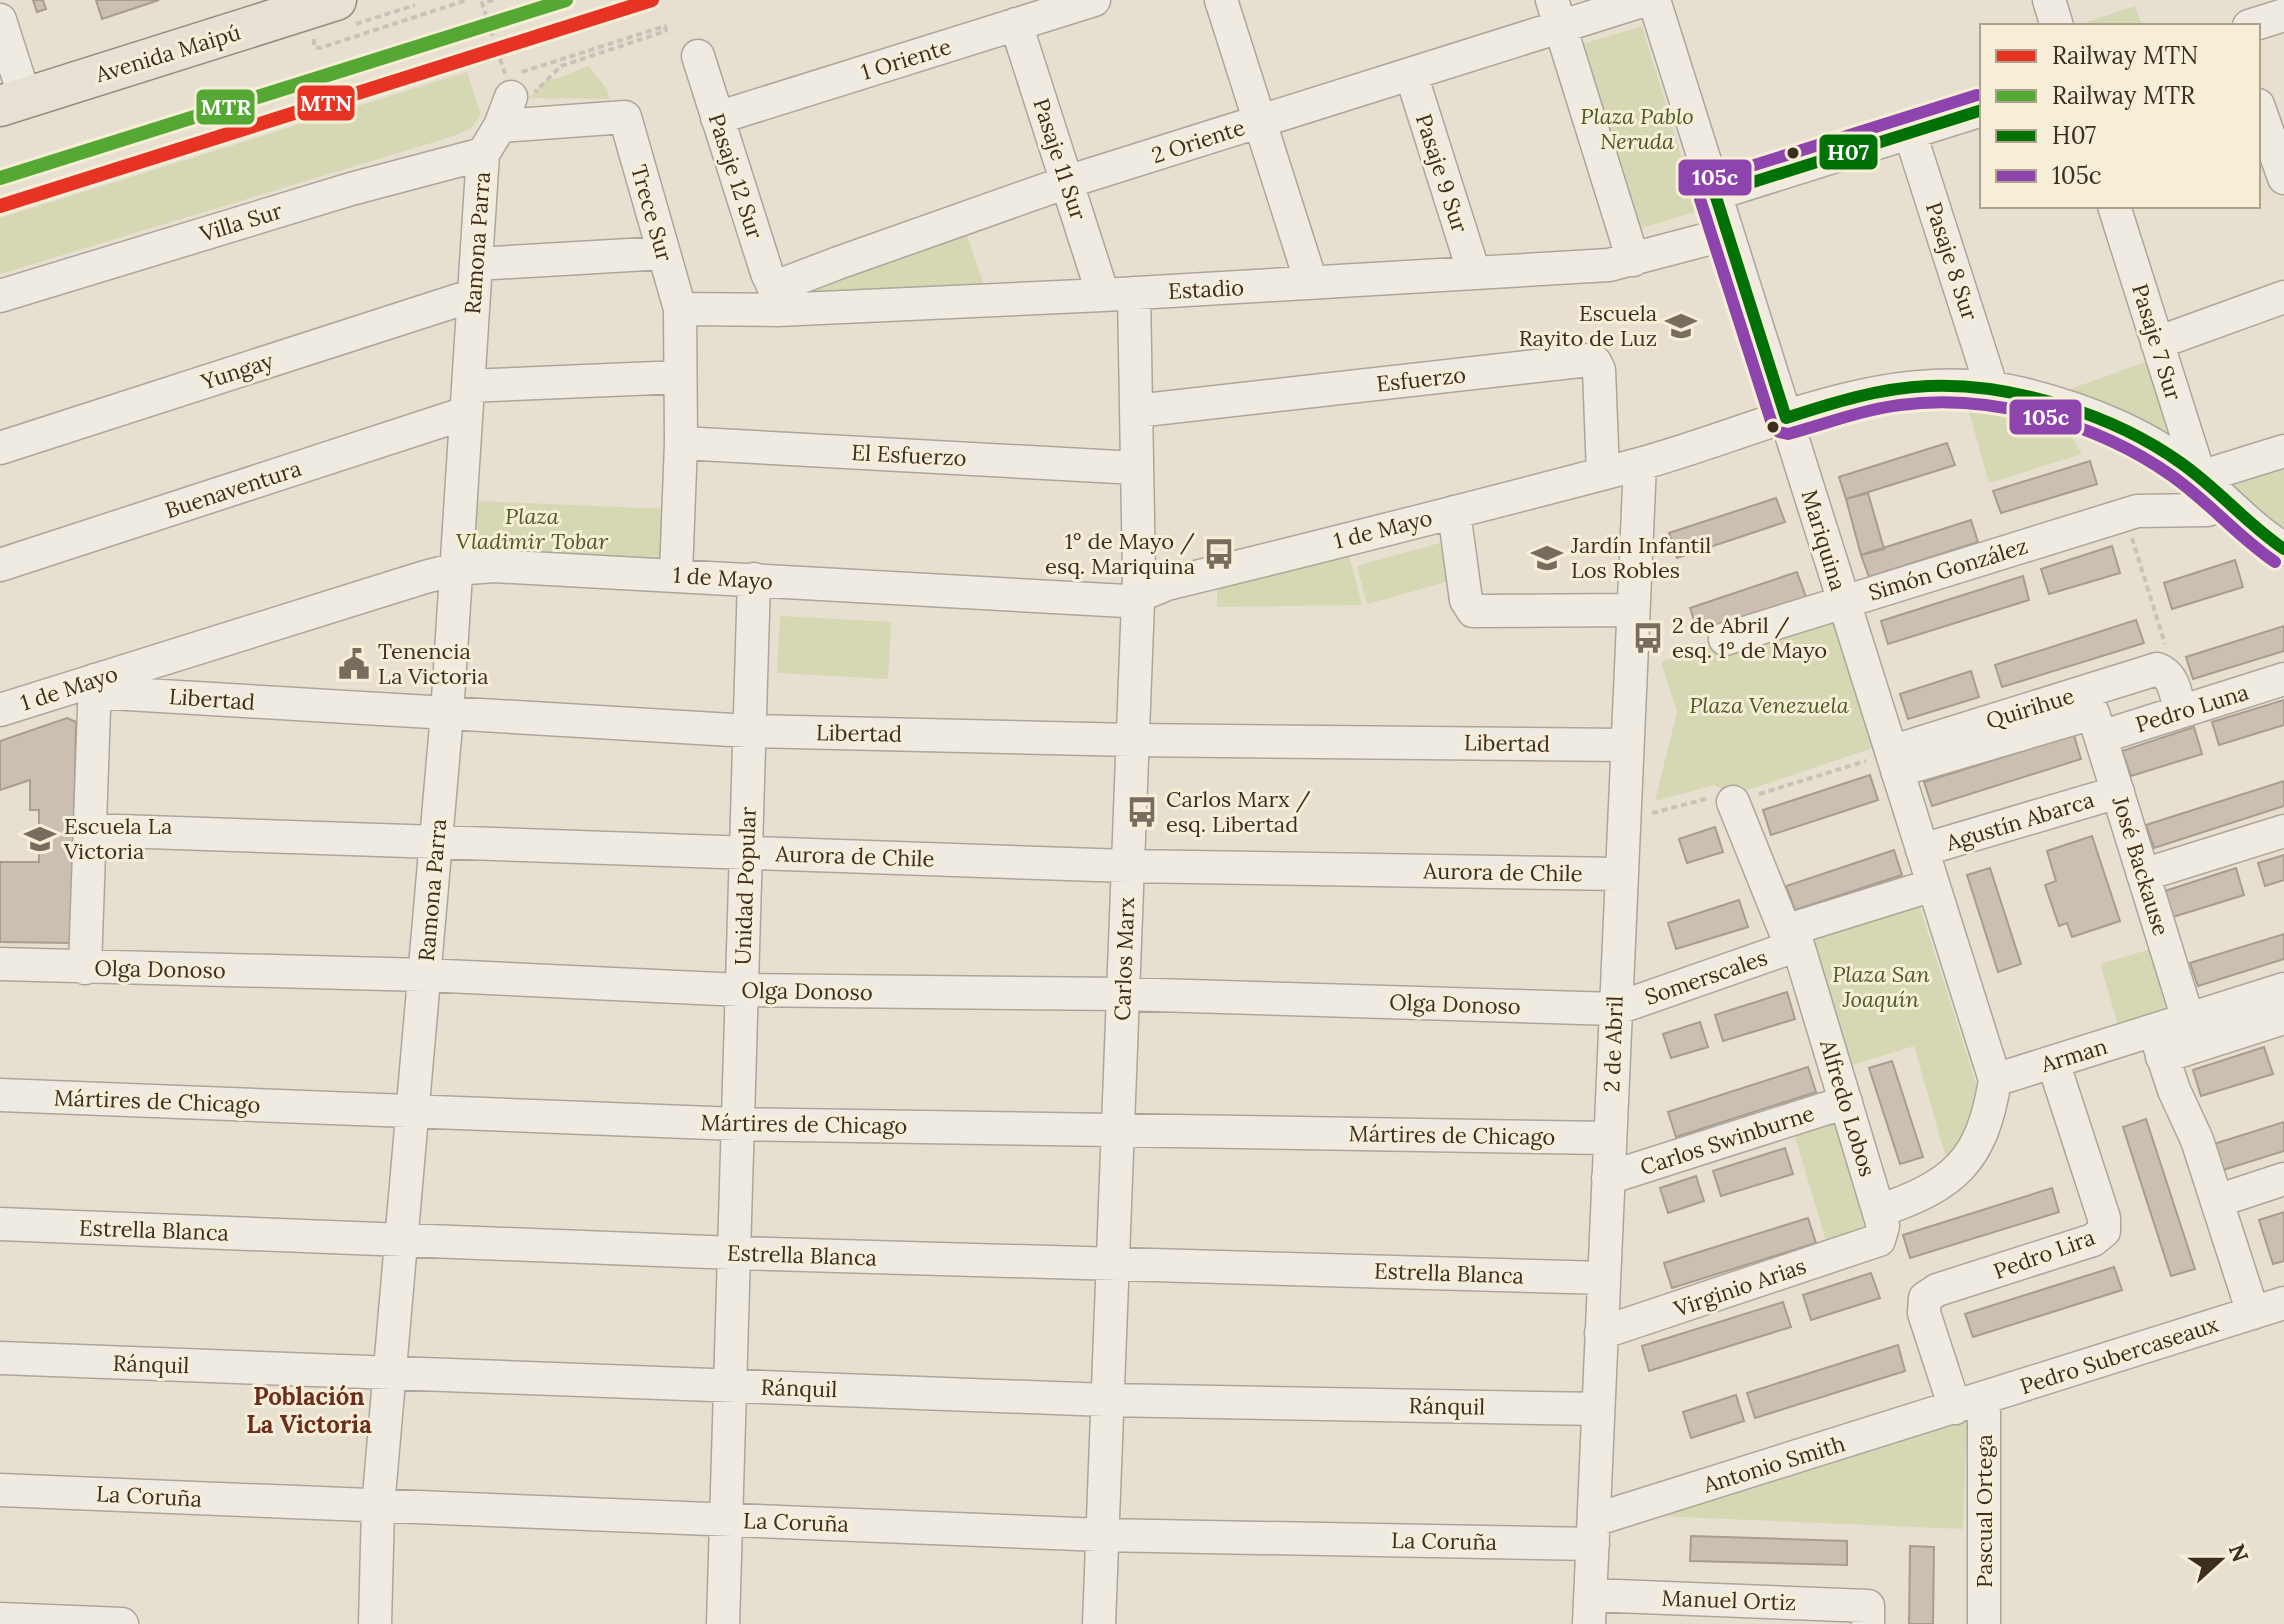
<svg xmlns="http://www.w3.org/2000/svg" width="2284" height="1624" font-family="Lora,serif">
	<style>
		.green { fill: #d6d7b3 }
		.building { fill: #cbbfb2; stroke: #a89c90; stroke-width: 2 }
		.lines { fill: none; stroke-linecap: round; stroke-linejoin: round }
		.minor-casing { stroke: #ada599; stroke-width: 35 }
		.major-casing { stroke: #928b80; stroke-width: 43 }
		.path { stroke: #c8c2b9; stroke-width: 4; stroke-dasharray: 6 4; stroke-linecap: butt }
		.minor { stroke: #efebe3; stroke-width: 32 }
		.major { stroke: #e6e1d4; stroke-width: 40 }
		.bus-1-casing { stroke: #f7eed8; stroke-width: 18 }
		.bus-2-casing { stroke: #f7eed8; stroke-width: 18 }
		.bus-1 { stroke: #007106; stroke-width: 12 }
		.bus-2 { stroke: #8e44ad; stroke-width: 12 }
		.rail-1-casing { stroke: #f7eed8; stroke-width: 20 }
		.rail-2-casing { stroke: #f7eed8; stroke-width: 20 }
		.rail-1 { stroke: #e63323; stroke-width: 14 }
		.rail-2 { stroke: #55a834; stroke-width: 14 }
		.bus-dot { fill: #3d2e20; stroke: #f7eed8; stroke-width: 3 }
		.labels { text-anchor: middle; stroke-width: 6; stroke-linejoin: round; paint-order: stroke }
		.street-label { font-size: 22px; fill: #3d2e20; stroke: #f7eed8 }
		.park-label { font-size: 22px; font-style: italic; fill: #4d5a26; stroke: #f7eed8 }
		.poi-label { font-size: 22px; fill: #3d2e20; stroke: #f7eed8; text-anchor: start }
		.neighbourhood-label { font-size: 24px; font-weight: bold; fill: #6b2e1e; stroke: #f7eed8 }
		.line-badge { stroke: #f7eed8; stroke-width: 3 }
		.badge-label { font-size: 22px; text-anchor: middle; font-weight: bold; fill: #fff }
	</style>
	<rect width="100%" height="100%" fill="#e7e0d1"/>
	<!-- green -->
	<path class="green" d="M2135 6 2142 26H2075Z
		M1642 26 1698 211 1632 231 1576 46Z
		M589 66 608 91 609 99 528 98 547 80C562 79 574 70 589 66Z
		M467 72 481 115 471 128 454 136 0 274V218Z
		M966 232 986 291 793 298V290Z
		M2151 360 2179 442 2136 416 2062 392Z
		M1967 405C2014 409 2058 405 2082 454L1989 483Z
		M2284 452V530L2249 509 2219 472Z
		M476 501 665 509 663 560 474 552Z
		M1440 543 1450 581 1367 604 1357 566Z
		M1349 555 1362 605 1217 607V589Z
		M1832 605 1879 746 1733 795 1714 785 1655 801 1677 712 1661 662Z
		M780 616 891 622 888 679 777 673Z
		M1918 901 1980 1096 1974 1116 1948 1165 1914 1046 1843 1068 1801 936Z
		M2151 949 2170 1010 2118 1025 2100 964Z
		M1844 1111 1883 1231 1828 1248 1792 1127Z
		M1967 1420 1963 1529 1656 1516Z"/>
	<!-- building -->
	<path class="building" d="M33 0H43L46 9 37 12Z
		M96 0H159L102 19Z
		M1947 443 1955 465 1846 499 1839 477Z
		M2090 461 2097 484 2001 513 1993 491Z
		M1868 493 1884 549 1861 555 1846 499Z
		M1776 498 1785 522 1677 558 1669 533Z
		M1971 520 1978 542 1869 577 1861 555Z
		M2112 546 2120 573 2049 594 2041 569Z
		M2235 560 2243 587 2172 609 2164 583Z
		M1797 572 1806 597 1698 632 1690 608Z
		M2023 576 2029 600 1888 644 1881 621Z
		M2136 620 2144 643 2002 687 1995 665Z
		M2284 626V651L2193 679 2186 657Z
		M1971 671 1979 697 1908 719 1900 694Z
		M2284 700V725L2219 745 2212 722Z
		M67 718 76 722 72 943 0 942V862H39V810H30V780L0 790V741Z
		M2194 727 2202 754 2131 776 2122 751Z
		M2074 735 2081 759 1932 806 1924 782Z
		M1870 775 1878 800 1771 835 1763 810Z
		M2284 781V806L2154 848 2146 825Z
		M1715 827 1723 852 1687 863 1679 839Z
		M2092 836 2120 921 2072 937 2067 923 2059 926 2045 885 2056 881 2047 851Z
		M1894 850 1902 875 1795 910 1786 886Z
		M2284 855V880L2265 886 2258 863Z
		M1990 868 2021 964 1998 972 1967 875Z
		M2236 868 2244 895 2173 917 2165 891Z
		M1739 900 1748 927 1676 949 1668 923Z
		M2284 934V959L2198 986 2190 963Z
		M1787 992 1795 1019 1723 1041 1715 1015Z
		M1700 1022 1708 1047 1671 1058 1663 1034Z
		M2264 1047 2273 1074 2201 1096 2193 1070Z
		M1892 1061 1923 1157 1900 1164 1869 1068Z
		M1808 1067 1816 1092 1676 1137 1668 1112Z
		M2146 1119 2195 1269 2171 1276 2123 1127Z
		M2284 1122V1151L2223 1170 2214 1144Z
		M1785 1148 1793 1174 1721 1196 1713 1171Z
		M1696 1176 1704 1201 1668 1213 1660 1188Z
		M2052 1188 2059 1212 1910 1258 1903 1235Z
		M2284 1212V1261L2273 1264 2259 1220Z
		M1808 1218 1816 1243 1672 1288 1664 1263Z
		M2114 1267 2122 1290 1973 1337 1965 1314Z
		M1871 1273 1880 1298 1811 1320 1803 1295Z
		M1783 1302 1791 1327 1649 1371 1642 1346Z
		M1898 1345 1905 1371 1755 1418 1747 1393Z
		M1736 1395 1744 1421 1691 1438 1683 1412Z
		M1691 1536 1847 1541V1565L1690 1561Z
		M1910 1546 1934 1547 1933 1624H1909Z"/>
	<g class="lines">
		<defs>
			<path id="minor" d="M1221 0 1311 282
				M1552 0 1633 260
				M1654 0 1995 1080C1982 1162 1954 1185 1879 1211
				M2049 0 2057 26
				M0 20 25 98
				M1016 24 1103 295
				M2249 26 2284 15
				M698 56 767 273 777 294
				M1411 74 1474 273
				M2258 105 2284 178
				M717 118 1094 0
				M500 126 625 117 680 309 681 443 676 574
				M1910 133 1992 389
				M1715 194 1982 110
				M2114 206 2200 477 2284 451
				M476 264 664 253
				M0 296 351 189 483 154
				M680 309 777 310 1103 295 1609 265 1727 234
				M777 310V294L783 284 838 263 1067 182 1645 0
				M2157 343 2284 297
				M468 386 680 377
				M1136 411 1589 360 1595 362 1599 370 1603 473
				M681 443 1137 468
				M0 448 474 295
				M1454 512 1466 600 1473 611 1631 610
				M0 565 466 413
				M1725 639 2137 511 2207 510 2227 505
				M94 692 749 731 1132 740 1626 745
				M0 710 425 577 456 569 494 566 1126 601 1167 584C1324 546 1480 506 1636 465 1762 431 1889 361 2023 394 2084 409 2154 436 2201 479 2229 503 2252 529 2284 549
				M2101 737 2284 679
				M1897 750 2157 669C2175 675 2176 696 2180 712
				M1897 771 2093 713 2188 1019
				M90 830 1127 866 1620 874
				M1922 850 2118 792
				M2143 875 2284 831
				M1785 931 1933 885
				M0 964 424 975 741 990 1122 994 1615 1009 1798 945
				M85 968 95 680
				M2154 1030 2174 1090 2197 1140 2253 1313
				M2162 1057 2284 1018
				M1995 1080 2284 989
				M0 1095 737 1124 1609 1138
				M1608 1178 1846 1102
				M2217 1201 2284 1179
				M0 1224 734 1253 1604 1278
				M1601 1333 1879 1240 1883 1226 1798 945 1785 931 1733 802
				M0 1358 1106 1400 1598 1409
				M1955 1408 1924 1313 1925 1298 1937 1290 2093 1240 2104 1231V1218L2053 1062
				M0 1490 1101 1535 1593 1544
				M1594 1520 2284 1303
				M1591 1595 1868 1606V1624
				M0 1619 122 1624
				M375 1624 378 1507 447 714 483 154 500 126 511 97
				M723 1624 754 579
				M1099 1624 1139 575 1134 293
				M1589 1624 1640 464
				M1984 1624V1398"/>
			<path id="major" d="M0 106 336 0"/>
		</defs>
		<!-- minor casing -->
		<use href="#minor" class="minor-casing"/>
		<!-- major casing -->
		<use href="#major" class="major-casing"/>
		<!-- path -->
		<path class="path" d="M493 0 482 3 505 74
			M356 24 415 5
			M314 39V47L320 48 467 0
			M522 72 665 26 666 31 561 66 535 92
			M2132 538 2165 644
			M1759 794 1866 761
			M1652 813 1709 798"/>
		<!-- minor -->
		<use href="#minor" class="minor"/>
		<!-- major -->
		<use href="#major" class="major"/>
		<defs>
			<path id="bus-1" d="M1715 194 1982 110
				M1715 194 1786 418
				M1786 418C1832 403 1879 388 1928 386 2011 382 2114 415 2181 463 2218 489 2247 524 2284 549"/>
			<path id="bus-2" d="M1977 95 1710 179 1702 185 1700 199 1773 427 1779 432 1788 434C1825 424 1861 410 1900 405 1992 393 2097 423 2172 476 2209 502 2238 537 2275 562"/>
		</defs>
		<!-- bus-1 casing -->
		<use href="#bus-1" class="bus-1-casing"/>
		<!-- bus-2 casing -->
		<use href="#bus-2" class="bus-2-casing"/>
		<!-- bus-1 -->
		<use href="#bus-1" class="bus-1"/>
		<!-- bus-2 -->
		<use href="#bus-2" class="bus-2"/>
		<defs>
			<path id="rail-1" d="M0 206 652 0"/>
			<path id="rail-2" d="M0 178 566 0"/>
		</defs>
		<!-- rail-1 casing -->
		<use href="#rail-1" class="rail-1-casing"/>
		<!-- rail-2 casing -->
		<use href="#rail-2" class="rail-2-casing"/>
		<!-- rail-1 -->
		<use href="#rail-1" class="rail-1"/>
		<!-- rail-2 -->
		<use href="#rail-2" class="rail-2"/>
	</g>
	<!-- icons -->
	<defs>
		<symbol id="school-bare" viewBox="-9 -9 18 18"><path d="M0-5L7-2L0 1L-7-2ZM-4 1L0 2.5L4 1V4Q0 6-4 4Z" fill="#786c5e" stroke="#f7eed8" stroke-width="2.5" paint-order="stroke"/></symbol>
		<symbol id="bus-bare" viewBox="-9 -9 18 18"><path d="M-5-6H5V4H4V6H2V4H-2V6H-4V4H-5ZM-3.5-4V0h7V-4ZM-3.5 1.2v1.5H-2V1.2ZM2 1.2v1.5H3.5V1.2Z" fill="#786c5e" stroke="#f7eed8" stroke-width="2.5" paint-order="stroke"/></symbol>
		<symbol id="civic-bare" viewBox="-9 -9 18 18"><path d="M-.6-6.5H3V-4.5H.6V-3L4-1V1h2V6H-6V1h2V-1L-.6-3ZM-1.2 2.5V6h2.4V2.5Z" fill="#786c5e" stroke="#f7eed8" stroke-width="2.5" paint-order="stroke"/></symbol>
	</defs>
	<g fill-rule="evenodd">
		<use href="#school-bare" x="1659" y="304" width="44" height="44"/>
		<use href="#bus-bare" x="1197" y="532" width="44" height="44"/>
		<use href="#school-bare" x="1525" y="536" width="44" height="44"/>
		<use href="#bus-bare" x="1626" y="616" width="44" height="44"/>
		<use href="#civic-bare" x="332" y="642" width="44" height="44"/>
		<use href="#bus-bare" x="1120" y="790" width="44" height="44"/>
		<use href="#school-bare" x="18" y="817" width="44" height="44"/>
	</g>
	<!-- markers -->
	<g class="bus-dot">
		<circle cx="1793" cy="153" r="7"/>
		<circle cx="1773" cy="427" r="7"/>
	</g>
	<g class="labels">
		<!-- street labels -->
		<g class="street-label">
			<text transform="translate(168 53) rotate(-17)" y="8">Avenida Maipú</text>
			<text transform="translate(906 59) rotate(-17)" y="8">1 Oriente</text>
			<text transform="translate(1198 141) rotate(-18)" y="8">2 Oriente</text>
			<text transform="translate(1060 159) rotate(72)" y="8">Pasaje 11 Sur</text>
			<text transform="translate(1442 173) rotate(72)" y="8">Pasaje 9 Sur</text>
			<text transform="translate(736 176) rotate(72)" y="8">Pasaje 12 Sur</text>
			<text transform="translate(652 213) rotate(74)" y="8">Trece Sur</text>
			<text transform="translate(241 222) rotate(-17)" y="8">Villa Sur</text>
			<text transform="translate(477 243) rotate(-86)" y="8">Ramona Parra</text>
			<text transform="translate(1952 261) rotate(72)" y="8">Pasaje 8 Sur</text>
			<text transform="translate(1206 289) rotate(-3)" y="8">Estadio</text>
			<text transform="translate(2157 342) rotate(73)" y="8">Pasaje 7 Sur</text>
			<text transform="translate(237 371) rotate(-18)" y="8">Yungay</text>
			<text transform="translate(1421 379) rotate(-6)" y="8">Esfuerzo</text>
			<text transform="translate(909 455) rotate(3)" y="8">El Esfuerzo</text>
			<text transform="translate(233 489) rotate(-18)" y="8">Buenaventura</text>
			<text transform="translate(1383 529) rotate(-14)" y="8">1 de Mayo</text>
			<text transform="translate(1824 540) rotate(73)" y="8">Mariquina</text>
			<text transform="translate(1948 569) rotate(-17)" y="8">Simón González</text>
			<text transform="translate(723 578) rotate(4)" y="8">1 de Mayo</text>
			<text transform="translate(69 688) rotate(-18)" y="8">1 de Mayo</text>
			<text transform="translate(212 699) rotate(4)" y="8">Libertad</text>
			<text transform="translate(2030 708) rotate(-17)" y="8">Quirihue</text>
			<text transform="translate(2192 708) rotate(-17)" y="8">Pedro Luna</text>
			<text transform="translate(859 733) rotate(1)" y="8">Libertad</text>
			<text transform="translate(1507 743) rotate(1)" y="8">Libertad</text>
			<text transform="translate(2020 821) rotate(-17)" y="8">Agustín Abarca</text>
			<text transform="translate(855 856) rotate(2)" y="8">Aurora de Chile</text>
			<text transform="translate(2141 866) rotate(73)" y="8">José Backause</text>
			<text transform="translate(1503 872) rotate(1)" y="8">Aurora de Chile</text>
			<text transform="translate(745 886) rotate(-88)" y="8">Unidad Popular</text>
			<text transform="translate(432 890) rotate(-85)" y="8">Ramona Parra</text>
			<text transform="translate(1124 959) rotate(-88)" y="8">Carlos Marx</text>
			<text transform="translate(160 969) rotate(1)" y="8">Olga Donoso</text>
			<text transform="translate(1706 977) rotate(-19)" y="8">Somerscales</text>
			<text transform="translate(807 991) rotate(1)" y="8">Olga Donoso</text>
			<text transform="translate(1455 1004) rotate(2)" y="8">Olga Donoso</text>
			<text transform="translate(1613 1044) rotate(-88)" y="8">2 de Abril</text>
			<text transform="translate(2074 1055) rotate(-17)" y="8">Arman</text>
			<text transform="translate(157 1101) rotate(2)" y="8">Mártires de Chicago</text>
			<text transform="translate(1848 1108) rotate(73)" y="8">Alfredo Lobos</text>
			<text transform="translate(804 1124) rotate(1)" y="8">Mártires de Chicago</text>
			<text transform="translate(1452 1135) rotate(1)" y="8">Mártires de Chicago</text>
			<text transform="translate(1727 1140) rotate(-18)" y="8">Carlos Swinburne</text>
			<text transform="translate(154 1230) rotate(2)" y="8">Estrella Blanca</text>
			<text transform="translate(2044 1254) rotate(-20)" y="8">Pedro Lira</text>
			<text transform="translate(802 1255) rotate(2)" y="8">Estrella Blanca</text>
			<text transform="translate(1449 1273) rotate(2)" y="8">Estrella Blanca</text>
			<text transform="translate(1740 1287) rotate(-19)" y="8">Virginio Arias</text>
			<text transform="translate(2119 1355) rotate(-18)" y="8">Pedro Subercaseaux</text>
			<text transform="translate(151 1364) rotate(2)" y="8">Ránquil</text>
			<text transform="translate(799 1388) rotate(2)" y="8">Ránquil</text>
			<text transform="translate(1447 1406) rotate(1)" y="8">Ránquil</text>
			<text transform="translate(1774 1464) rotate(-17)" y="8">Antonio Smith</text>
			<text transform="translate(149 1496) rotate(3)" y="8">La Coruña</text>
			<text transform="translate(1984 1511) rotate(-90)" y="8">Pascual Ortega</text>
			<text transform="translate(796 1522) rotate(2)" y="8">La Coruña</text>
			<text transform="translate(1444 1541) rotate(1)" y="8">La Coruña</text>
			<text transform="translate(1729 1600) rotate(2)" y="8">Manuel Ortiz</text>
		</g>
		<!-- park labels -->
		<g class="park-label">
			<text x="1637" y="124">Plaza Pablo<tspan x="1637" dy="25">Neruda</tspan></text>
			<text x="532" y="524">Plaza<tspan x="532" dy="25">Vladimir Tobar</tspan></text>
			<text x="1769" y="713">Plaza Venezuela</text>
			<text x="1881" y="982">Plaza San<tspan x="1881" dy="25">Joaquín</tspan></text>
		</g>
		<!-- poi labels -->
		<g class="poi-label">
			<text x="1657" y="321" text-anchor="end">Escuela<tspan x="1657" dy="25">Rayito de Luz</tspan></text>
			<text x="1195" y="549" text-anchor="end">1° de Mayo /<tspan x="1195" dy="25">esq. Mariquina</tspan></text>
			<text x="1571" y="553">Jardín Infantil<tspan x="1571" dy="25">Los Robles</tspan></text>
			<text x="1672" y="633">2 de Abril /<tspan x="1672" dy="25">esq. 1° de Mayo</tspan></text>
			<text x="378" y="659">Tenencia<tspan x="378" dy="25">La Victoria</tspan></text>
			<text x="1166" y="807">Carlos Marx /<tspan x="1166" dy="25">esq. Libertad</tspan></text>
			<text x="64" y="834">Escuela La<tspan x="64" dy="25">Victoria</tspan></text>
		</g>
		<!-- neighbourhood labels -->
		<g class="neighbourhood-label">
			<text x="309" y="1405">Población<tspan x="309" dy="28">La Victoria</tspan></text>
		</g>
	</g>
	<g class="line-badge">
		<rect x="296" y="84" width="60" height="38" rx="8" fill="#e63323"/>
		<rect x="195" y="88" width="61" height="38" rx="8" fill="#55a834"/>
		<rect x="1818" y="133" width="61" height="38" rx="8" fill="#007106"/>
		<rect x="1677" y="158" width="76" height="39" rx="8" fill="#8e44ad"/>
		<rect x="2008" y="398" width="75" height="38" rx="8" fill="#8e44ad"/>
	</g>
	<g class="badge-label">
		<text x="326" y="111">MTN</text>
		<text x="226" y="115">MTR</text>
		<text x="1848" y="160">H07</text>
		<text x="1715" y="185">105c</text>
		<text x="2046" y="425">105c</text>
	</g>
	<!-- legend -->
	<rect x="1980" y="24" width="280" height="184" fill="#f7eed8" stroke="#ada18e" stroke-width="2"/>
	<rect x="1996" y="50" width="40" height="12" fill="#e63323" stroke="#ada18e" stroke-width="2"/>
	<text x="2052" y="64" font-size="24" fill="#3d2e20">Railway MTN</text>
	<rect x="1996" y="90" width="40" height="12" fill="#55a834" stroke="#ada18e" stroke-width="2"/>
	<text x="2052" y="104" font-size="24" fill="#3d2e20">Railway MTR</text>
	<rect x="1996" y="130" width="40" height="12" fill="#007106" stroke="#ada18e" stroke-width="2"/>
	<text x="2052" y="144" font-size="24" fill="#3d2e20">H07</text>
	<rect x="1996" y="170" width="40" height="12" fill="#8e44ad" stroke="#ada18e" stroke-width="2"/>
	<text x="2052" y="184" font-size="24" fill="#3d2e20">105c</text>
	<!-- north arrow -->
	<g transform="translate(2220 1560) rotate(69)" stroke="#f7eed8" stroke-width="6" paint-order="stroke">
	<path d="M0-6L14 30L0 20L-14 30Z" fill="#3d2e20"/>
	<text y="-12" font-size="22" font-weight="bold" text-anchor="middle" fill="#3d2e20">N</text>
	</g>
</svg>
